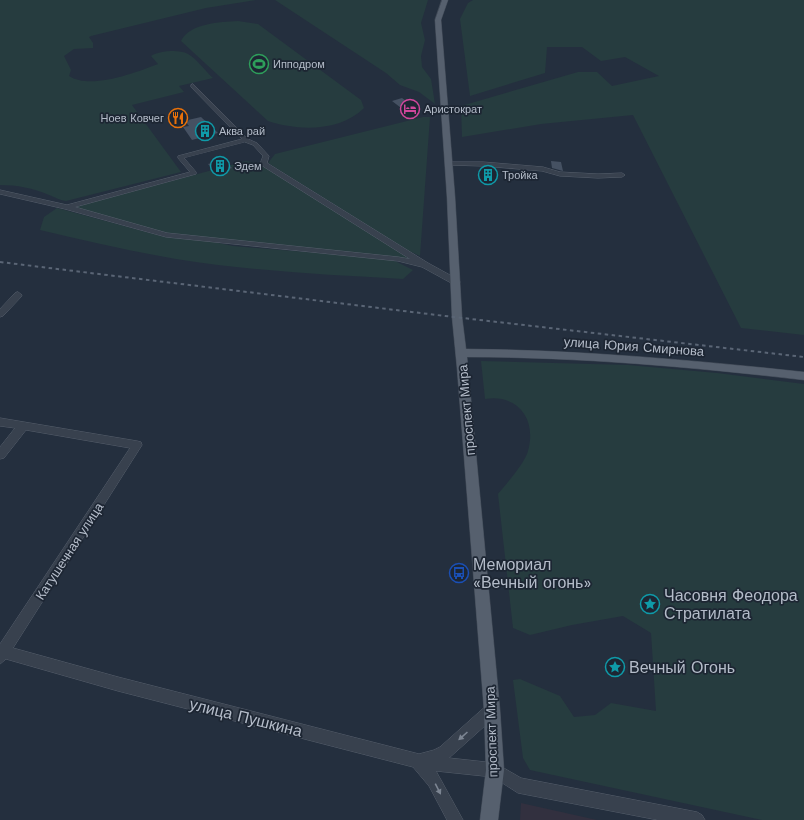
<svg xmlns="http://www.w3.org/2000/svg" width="804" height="820" font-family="'Work Sans',sans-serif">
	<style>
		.medical { fill: #32303f }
		.green { fill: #263c3f }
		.building { fill: #455162 }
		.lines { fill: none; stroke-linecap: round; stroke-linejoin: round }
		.minor-casing { stroke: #565f6c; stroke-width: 1 }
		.major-casing { stroke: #414a57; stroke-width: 1 }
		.minor { fill: #38414e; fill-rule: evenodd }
		.major { fill: #56606e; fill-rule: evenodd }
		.rail { stroke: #5a6575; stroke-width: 2; stroke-dasharray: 3.5 3.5; stroke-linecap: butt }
		.oneway { fill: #7c8592 }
		.labels { text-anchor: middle; stroke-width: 3.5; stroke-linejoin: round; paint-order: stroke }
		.far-poi-label { font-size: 11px; fill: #b4bcc9; stroke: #1d2633; text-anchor: start }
		.street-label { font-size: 13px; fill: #b4bcc9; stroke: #1d2633 }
		.near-poi-label { font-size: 16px; fill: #b4bcc9; stroke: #1d2633; text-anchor: start }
		.near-street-label { font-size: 16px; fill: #b4bcc9; stroke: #1d2633 }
	</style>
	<rect width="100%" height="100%" fill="#242f3e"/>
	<!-- medical -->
	<path class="medical" d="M521 803 597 820H520Z"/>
	<!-- green -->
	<path class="green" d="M0 0H256L206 8 91 36 89 37 93 43V48L74 49 64 56 71 70 69 76C90 90 135 73 158 64L151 56C160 51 178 49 188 54 196 58 206 72 213 78L179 86 184 92 132 105 181 172 66 201C59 200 55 197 49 195 33 188 17 185 0 185Z
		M275 0H428L421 23 425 40 421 56 422 67 431 79 435 104 419 92 400 85 386 73Z
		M473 0H804V335L741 328 633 115 541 124 462 137 461 106 578 72H597L612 86 659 76 625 57 601 61 582 47H547L545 73 470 96 460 19 468 3Z
		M238 21 258 24 361 100 364 108C340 132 298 131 268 121L181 41C190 23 220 22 238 21Z
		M423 117H430L420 256 407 250 268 163 275 154Z
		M246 161 261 164 411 259 167 233 71 208Z
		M57 208 165 237 214 242 233 246 391 259 413 270 403 279C328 275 251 271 176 259 131 251 85 241 40 230L44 217Z
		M481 361 628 365 717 373 804 384V820H762L530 770 523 758 513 680 520 679 560 696 574 717 595 715 611 703 656 711 651 633 623 616 572 625 530 635 513 628 498 494C506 484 525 463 528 451 537 419 518 394 485 399Z"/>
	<!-- building -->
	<path class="building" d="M402 98 410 104H408L419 112 409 114 392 101Z
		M201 117 218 133 192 140 183 127 189 126 186 122 189 121 188 120Z
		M223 160 232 168 217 173 208 164Z
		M551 161 561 162 563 171 552 168Z
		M483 170 493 171V181H483Z"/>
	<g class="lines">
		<defs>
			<path id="minor" d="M193 84 248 139 257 143 269 156 267 163 428 263 459 280 460 282 459 284H453L422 267 398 261 166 237 65 209 0 194V190L67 205 190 172 178 158V156L242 139 191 87V85ZM245 142 253 145 263 156 260 164 261 165 410 259 398 257 167 233 75 207 196 174V172L184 158Z
				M449 162H483L543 167 560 172 598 174 622 173 625 175 622 177 598 178 560 176 542 171 483 166 447 165V163Z
				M18 292 22 295 21 297 3 316 0 317V309L15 293Z
				M0 418 137 441 141 442 142 445 13 648 118 677 419 754 434 750 440 747 487 705 492 703 497 705 499 710 497 715 449 758 495 763 521 778 697 812 702 815 705 820H658L518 793 493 777 436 771 463 820H447L429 786 413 767 118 691 6 659 0 664V644L130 448 26 430 4 458 0 459V447L15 428 0 426Z"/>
			<path id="major" d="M442 0H448L441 20 455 197 462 317 466 349C579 350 692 360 804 372V380C692 367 580 357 467 357L500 710 504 770 498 820H480L486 770 484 710 457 368 452 317 447 197 435 20Z"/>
		</defs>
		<!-- minor casing -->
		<use href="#minor" class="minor-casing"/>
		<!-- major casing -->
		<use href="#major" class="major-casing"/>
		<!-- minor -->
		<use href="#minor" class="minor"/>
		<!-- major -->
		<use href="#major" class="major"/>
		<!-- rail -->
		<path class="rail" d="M0 262 445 316 804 357"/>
	</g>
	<!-- one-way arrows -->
	<defs><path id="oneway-solid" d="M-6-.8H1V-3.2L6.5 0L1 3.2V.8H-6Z"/></defs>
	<g class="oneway">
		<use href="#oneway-solid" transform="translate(463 736) rotate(138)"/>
		<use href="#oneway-solid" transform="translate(438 789) rotate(63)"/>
	</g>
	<!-- icons -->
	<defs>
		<symbol id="stadium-ring" viewBox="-11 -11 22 22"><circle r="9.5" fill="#1d2633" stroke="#2e9e5b" stroke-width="1.5"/><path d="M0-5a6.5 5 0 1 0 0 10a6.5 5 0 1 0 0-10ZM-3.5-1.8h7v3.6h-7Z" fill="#2e9e5b"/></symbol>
		<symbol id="hotel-ring" viewBox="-11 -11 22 22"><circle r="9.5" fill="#1d2633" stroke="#d1479c" stroke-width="1.5"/><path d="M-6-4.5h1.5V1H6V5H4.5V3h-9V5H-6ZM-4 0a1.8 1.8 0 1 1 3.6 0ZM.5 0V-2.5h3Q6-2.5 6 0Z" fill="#d1479c"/></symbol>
		<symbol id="restaurant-ring" viewBox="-11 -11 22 22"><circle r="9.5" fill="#1d2633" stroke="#e8710a" stroke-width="1.5"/><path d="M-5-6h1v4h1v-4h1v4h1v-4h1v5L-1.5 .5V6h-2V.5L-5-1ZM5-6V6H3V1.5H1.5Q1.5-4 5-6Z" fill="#e8710a"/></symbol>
		<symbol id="building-ring" viewBox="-11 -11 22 22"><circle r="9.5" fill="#1d2633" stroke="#0f9aa8" stroke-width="1.5"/><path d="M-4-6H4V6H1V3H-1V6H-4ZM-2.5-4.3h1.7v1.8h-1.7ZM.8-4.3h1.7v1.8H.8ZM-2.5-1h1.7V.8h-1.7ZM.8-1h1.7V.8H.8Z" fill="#0f9aa8"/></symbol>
		<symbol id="bus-ring" viewBox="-11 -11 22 22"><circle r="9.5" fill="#1d2633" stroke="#1a4fb4" stroke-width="1.5"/><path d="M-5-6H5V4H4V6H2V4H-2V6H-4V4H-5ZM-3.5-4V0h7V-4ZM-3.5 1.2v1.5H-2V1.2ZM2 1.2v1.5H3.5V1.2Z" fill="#1a4fb4"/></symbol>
		<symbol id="sight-ring" viewBox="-11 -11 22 22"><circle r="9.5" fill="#1d2633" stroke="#0f9aa8" stroke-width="1.5"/><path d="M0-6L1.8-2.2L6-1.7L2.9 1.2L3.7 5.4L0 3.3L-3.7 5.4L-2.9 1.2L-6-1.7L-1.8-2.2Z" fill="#0f9aa8"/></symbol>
	</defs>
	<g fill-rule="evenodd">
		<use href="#stadium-ring" x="248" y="53" width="22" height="22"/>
		<use href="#hotel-ring" x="399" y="98" width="22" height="22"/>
		<use href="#restaurant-ring" x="167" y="107" width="22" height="22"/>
		<use href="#building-ring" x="194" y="120" width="22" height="22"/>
		<use href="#building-ring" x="209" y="155" width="22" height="22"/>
		<use href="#building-ring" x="477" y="164" width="22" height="22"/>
		<use href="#bus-ring" x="448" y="562" width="22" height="22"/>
		<use href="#sight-ring" x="639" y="593" width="22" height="22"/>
		<use href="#sight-ring" x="604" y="656" width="22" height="22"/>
	</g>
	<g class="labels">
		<!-- far-poi labels -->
		<g class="far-poi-label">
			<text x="273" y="68">Ипподром</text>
			<text x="424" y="113">Аристократ</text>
			<text x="164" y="122" text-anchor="end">Ноев Ковчег</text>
			<text x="219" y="135">Аква рай</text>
			<text x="234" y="170">Эдем</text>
			<text x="502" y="179">Тройка</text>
		</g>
		<!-- street labels -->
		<g class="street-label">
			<text transform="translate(634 346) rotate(4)" y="5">улица Юрия Смирнова</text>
			<text transform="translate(466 410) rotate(-95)" y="5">проспект Мира</text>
			<text transform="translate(69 551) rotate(-57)" y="5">Катушечная улица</text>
			<text transform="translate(491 732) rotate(-92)" y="5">проспект Мира</text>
		</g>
		<!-- near-poi labels -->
		<g class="near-poi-label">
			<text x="473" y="570">Мемориал<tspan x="473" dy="18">«Вечный огонь»</tspan></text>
			<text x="664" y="601">Часовня Феодора<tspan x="664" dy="18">Стратилата</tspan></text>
			<text x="629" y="673">Вечный Огонь</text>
		</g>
		<!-- near-street labels -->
		<g class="near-street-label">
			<text transform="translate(246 717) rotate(14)" y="6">улица Пушкина</text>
		</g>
	</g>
</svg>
